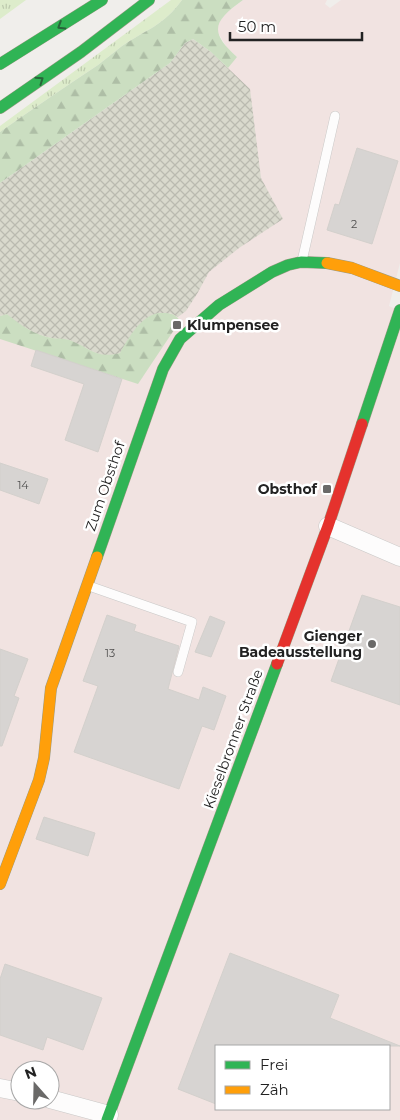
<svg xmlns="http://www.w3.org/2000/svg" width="400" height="1120" font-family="Montserrat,sans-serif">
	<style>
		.commercial { fill: #f1e3e1; fill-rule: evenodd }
		.construction { fill: url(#construction-cross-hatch) }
		.grass { fill: url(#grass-tufts) }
		.forest { fill: url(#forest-firs) }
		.building { fill: #d7d4d2; stroke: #d3d0cc }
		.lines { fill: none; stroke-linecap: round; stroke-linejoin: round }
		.lane-casing { stroke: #c9c8c7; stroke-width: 10 }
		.street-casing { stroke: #c9c8c7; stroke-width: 19 }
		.fast-casing { stroke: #999a82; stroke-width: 12 }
		.slow-casing { stroke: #999a82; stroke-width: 12 }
		.jam-casing { stroke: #999a82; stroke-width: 12 }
		.lane { stroke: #fdfcfc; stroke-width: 9 }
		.street { stroke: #fdfcfc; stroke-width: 18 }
		.fast { stroke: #30b455; stroke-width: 11 }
		.slow { stroke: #ff9f0a; stroke-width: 11 }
		.jam { stroke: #e5322d; stroke-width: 11 }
		.oneway { stroke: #286439 }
		.poi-dot { fill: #6a6968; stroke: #fff; stroke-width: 2 }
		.labels { text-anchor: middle; stroke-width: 5; stroke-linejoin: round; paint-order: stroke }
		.number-label { font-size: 11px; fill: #4f4e4e }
		.poi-label { font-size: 14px; font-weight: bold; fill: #222; stroke: #fff; text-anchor: end }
		.street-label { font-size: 14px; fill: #222; stroke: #fff }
	</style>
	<defs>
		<pattern id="construction-cross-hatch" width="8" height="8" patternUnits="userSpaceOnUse" patternTransform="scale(1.25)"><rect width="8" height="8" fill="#d9d9cd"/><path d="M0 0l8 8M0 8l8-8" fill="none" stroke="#babab0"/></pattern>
		<pattern id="grass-tufts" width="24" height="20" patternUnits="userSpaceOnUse" patternTransform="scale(1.25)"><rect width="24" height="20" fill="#ddeccb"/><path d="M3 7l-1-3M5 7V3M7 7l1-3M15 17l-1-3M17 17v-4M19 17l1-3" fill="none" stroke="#bdcaae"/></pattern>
		<pattern id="forest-firs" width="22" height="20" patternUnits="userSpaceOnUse" patternTransform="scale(1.25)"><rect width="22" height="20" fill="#cbdec1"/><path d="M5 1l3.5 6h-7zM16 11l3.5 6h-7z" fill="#aebea6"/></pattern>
	</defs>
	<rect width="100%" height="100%" fill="#f0eeeb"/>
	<!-- commercial -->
	<path class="commercial" d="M243 0H327L325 4 330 8 341 0H400V263L389 306 400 311V1120H0V183L237 57 227 48 217 31 218 23 227 12ZM216 1046H389V1109H216ZM20 1070H50V1100H20Z"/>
	<!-- construction -->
	<path class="construction" d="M193 39 211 52 250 89 261 178 283 219 239 248 209 272 197 294 186 311 178 317 170 313 120 353 108 356 98 354 70 340 52 338 38 334 18 324 7 314 0 316V183L170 63 185 43Z"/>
	<!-- grass -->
	<path class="grass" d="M0 0H26L0 19Z
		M171 0H182C163 26 147 29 122 46 114 52 106 59 98 65 65 87 32 109 0 132V126Z"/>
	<!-- forest -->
	<path class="forest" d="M182 0H243C214 21 208 31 237 57L228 68 211 52 193 39 185 43 170 63 0 183V132C32 109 65 87 98 65 106 59 114 52 122 46 147 29 163 26 182 0Z
		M158 313C167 313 175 312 180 321L138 384 0 339V316L7 314C20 325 35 335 52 338 59 339 66 338 72 341 92 349 96 359 120 353 129 337 140 317 158 313Z"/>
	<!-- building -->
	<path class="building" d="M357 148 398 161 372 244 327 230 335 204 339 205Z
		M36 350 122 379 98 452 65 440 84 384 31 366Z
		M0 463 48 479 39 504 0 490Z
		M362 595 400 607V705L331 681Z
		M107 615 136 625 134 631 179 646 168 689 199 700 203 687 226 696 214 730 202 726 179 789 74 752 98 686 83 681Z
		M210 616 225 622 211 657 195 652Z
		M0 649 28 659 14 696 19 698 2 746H0Z
		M44 817 95 833 88 856 36 839Z
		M230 953 339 995 330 1018 400 1046H216V1104L178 1089Z
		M5 964 102 998 83 1050 47 1037 43 1050 0 1035V979Z"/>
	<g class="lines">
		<defs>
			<path id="lane" d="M302 261 335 116
				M89 586 192 622 178 672"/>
			<path id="street" d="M328 526 400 557
				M0 1088 20 1092
				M50 1099 109 1115"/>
			<path id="fast" d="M0 64 102 0
				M0 108 81 52 149 0
				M362 424 400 310
				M97 557 163 369 180 339 219 305 272 272 288 265 301 262 327 263
				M107 1120 277 664"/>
			<path id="slow" d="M327 263 352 268 400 286
				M0 884 39 780 44 758 51 688 97 557"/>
			<path id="jam" d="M277 664 328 526 362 424"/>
		</defs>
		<!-- lane casing -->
		<use href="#lane" class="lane-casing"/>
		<!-- street casing -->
		<use href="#street" class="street-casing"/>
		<!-- fast casing -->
		<use href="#fast" class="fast-casing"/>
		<!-- slow casing -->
		<use href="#slow" class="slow-casing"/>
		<!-- jam casing -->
		<use href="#jam" class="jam-casing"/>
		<!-- lane -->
		<use href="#lane" class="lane"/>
		<!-- street -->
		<use href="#street" class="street"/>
		<!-- fast -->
		<use href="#fast" class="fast"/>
		<!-- slow -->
		<use href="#slow" class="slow"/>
		<!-- jam -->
		<use href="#jam" class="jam"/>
	</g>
	<!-- one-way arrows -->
	<defs><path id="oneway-chevron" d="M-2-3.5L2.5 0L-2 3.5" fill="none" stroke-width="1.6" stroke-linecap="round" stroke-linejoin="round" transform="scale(1.25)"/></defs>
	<g class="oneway">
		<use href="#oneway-chevron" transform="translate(61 26) rotate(148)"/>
		<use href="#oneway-chevron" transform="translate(40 80) rotate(-35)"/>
	</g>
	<!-- markers -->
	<g class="poi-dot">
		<rect x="172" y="320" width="10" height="10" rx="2.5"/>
		<rect x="322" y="484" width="10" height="10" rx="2.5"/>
		<circle cx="372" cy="644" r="5"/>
	</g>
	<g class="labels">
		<!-- number labels -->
		<g class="number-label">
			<text x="354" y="228">2</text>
			<text x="23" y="489">14</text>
			<text x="110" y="657">13</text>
		</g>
		<!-- poi labels -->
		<g class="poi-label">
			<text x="187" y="330" text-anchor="start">Klumpensee</text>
			<text x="317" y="494">Obsthof</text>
			<text x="362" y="641">Gienger<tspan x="362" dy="16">Badeausstellung</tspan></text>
		</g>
		<!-- street labels -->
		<g class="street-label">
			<text transform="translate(105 486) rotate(-71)" y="5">Zum Obsthof</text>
			<text transform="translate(233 739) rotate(-70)" y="5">Kieselbronner Straße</text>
		</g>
	</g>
	<!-- legend -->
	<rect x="215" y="1045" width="175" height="65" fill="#ffffff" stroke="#a7a7a7"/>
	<rect x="225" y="1061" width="25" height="8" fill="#30b455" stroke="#a7a7a7"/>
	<text x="260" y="1070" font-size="15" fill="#222222">Frei</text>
	<rect x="225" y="1086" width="25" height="8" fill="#ff9f0a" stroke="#a7a7a7"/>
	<text x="260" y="1095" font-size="15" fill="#222222">Zäh</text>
	<!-- north arrow -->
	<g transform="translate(35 1085) rotate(340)"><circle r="24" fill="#ffffff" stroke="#a7a7a7"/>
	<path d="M0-4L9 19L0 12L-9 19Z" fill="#6a6968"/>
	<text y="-8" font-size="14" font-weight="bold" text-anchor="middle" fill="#222222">N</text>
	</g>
	<!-- scale -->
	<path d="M230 32v8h132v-8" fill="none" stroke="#222222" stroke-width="2.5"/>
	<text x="238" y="32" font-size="15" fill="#222222" stroke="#ffffff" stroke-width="4" paint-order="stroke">50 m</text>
</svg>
